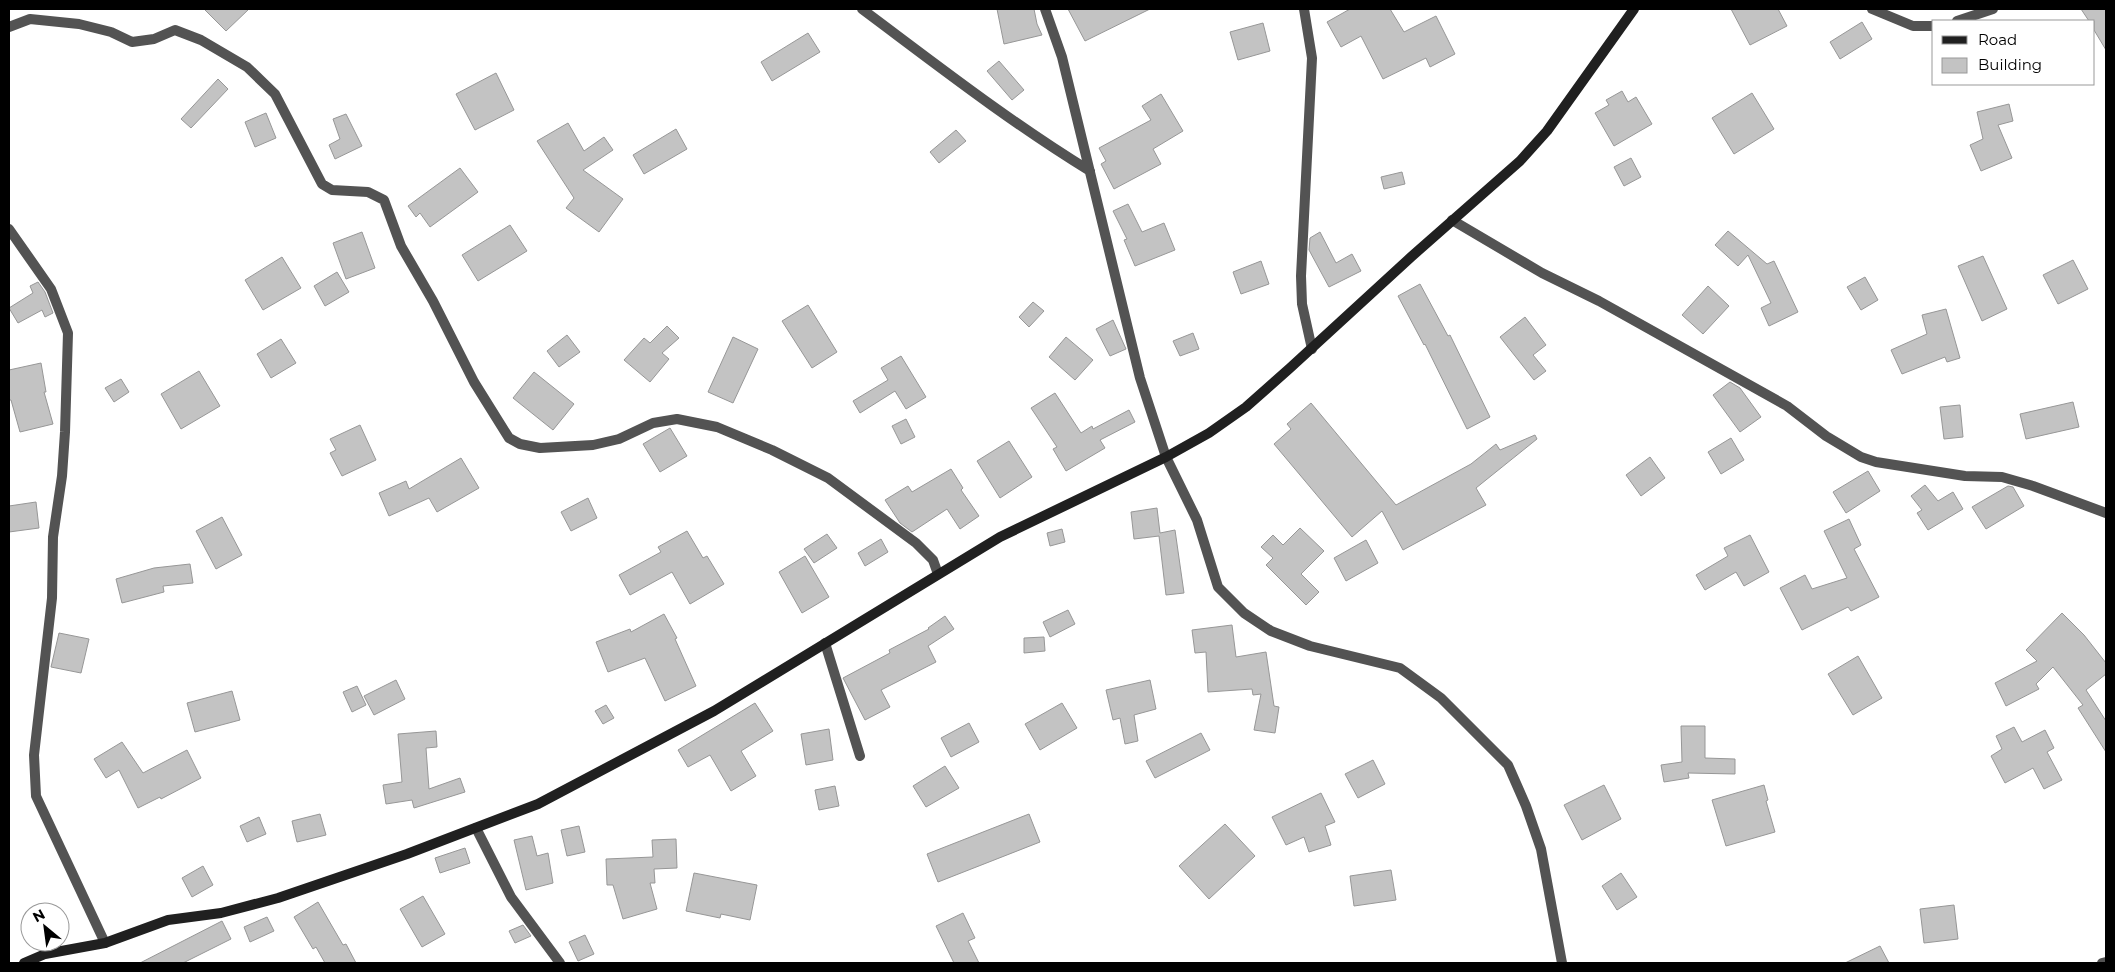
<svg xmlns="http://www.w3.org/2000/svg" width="2115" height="972" font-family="Montserrat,sans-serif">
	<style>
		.building { fill: #c3c3c3; stroke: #979797 }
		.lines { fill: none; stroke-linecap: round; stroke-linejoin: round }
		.street { stroke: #535353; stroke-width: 10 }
		.secondary { stroke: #202020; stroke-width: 10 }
	</style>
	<rect width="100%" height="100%" fill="#fff"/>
	<!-- building -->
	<path class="building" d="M204 9H249L226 31Z
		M997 9H1034L1037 24 1042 35 1004 44Z
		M1068 9H1150L1085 41Z
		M1350 9H1390L1404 32 1436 16 1455 54 1430 67 1426 58 1383 79 1361 36 1341 47 1327 22Z
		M1731 9H1778L1787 26 1750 45Z
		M2081 9H2106V50L2094 30V21H2089Z
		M1862 22 1872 39 1840 59 1830 42Z
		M1263 23 1270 51 1238 60 1230 32Z
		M808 33 820 52 772 81 761 62Z
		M999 61 1024 90 1012 100 987 71Z
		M496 73 514 110 475 130 456 94Z
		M218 79 228 89 191 128 181 119Z
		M1622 91 1628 102 1636 97 1652 124 1614 146 1595 113 1609 105 1606 100Z
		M1752 93 1774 129 1734 154 1712 118Z
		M1161 94 1183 131 1153 149 1161 164 1114 189 1101 164 1106 161 1099 148 1151 120 1142 106Z
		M2009 104 2013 121 1998 125 2012 158 1981 171 1970 145 1983 139 1977 112Z
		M266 113 276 138 255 147 245 122Z
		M346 114 362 146 335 159 329 145 340 139 333 119Z
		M568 123 584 151 604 137 613 150 583 170 623 199 599 232 566 208 574 198 537 141Z
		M676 129 687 149 644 174 633 155Z
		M956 130 966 141 939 163 930 152Z
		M1631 158 1641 177 1624 186 1614 167Z
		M460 168 478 192 430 227 420 213 416 217 408 206Z
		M1402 172 1405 184 1384 189 1381 177Z
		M1128 204 1142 232 1164 223 1175 250 1135 266 1124 240 1127 239 1113 211Z
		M510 225 527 251 478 281 462 255Z
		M1728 231 1767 264 1774 261 1798 312 1769 326 1761 308 1771 303 1748 255 1738 266 1715 245Z
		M362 232 375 268 346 279 333 243Z
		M1320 232 1336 263 1352 254 1361 271 1329 287 1309 250 1310 238Z
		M1983 256 2007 309 1982 321 1958 266Z
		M282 257 301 288 263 310 245 280Z
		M2073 260 2088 289 2058 304 2043 275Z
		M1261 261 1269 284 1241 294 1233 272Z
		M337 272 349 292 325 306 314 286Z
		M1865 277 1878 300 1861 310 1847 287Z
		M38 282 45 292 53 313 45 317 42 310 18 323 9 308 33 293 30 286Z
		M1420 284 1448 336 1450 335 1490 417 1467 429 1425 344 1424 345 1398 296Z
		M1708 286 1729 306 1703 334 1682 315Z
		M1033 302 1044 311 1029 327 1019 317Z
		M808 305 837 352 812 368 782 321Z
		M1946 309 1960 358 1947 362 1945 357 1902 374 1891 350 1927 334 1922 315Z
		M1525 317 1546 345 1533 355 1546 371 1534 380 1500 337Z
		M1113 320 1126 349 1110 356 1096 329Z
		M667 326 679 338 662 353 669 359 650 382 624 360 644 338 650 343Z
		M1193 333 1199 349 1180 356 1173 341Z
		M567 335 580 352 559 367 547 351Z
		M733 337 758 349 733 403 708 392Z
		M1066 337 1093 360 1075 380 1049 357Z
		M281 339 296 363 271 378 257 354Z
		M901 356 926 397 906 409 895 391 860 413 853 401 888 380 881 368Z
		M41 363 46 392H44L53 424 20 432 11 400H9V370Z
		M199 371 220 406 181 429 161 394Z
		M534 372 574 404 553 430 513 398Z
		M121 379 129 392 114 402 105 388Z
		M1730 382 1740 388 1761 417 1740 432 1713 395Z
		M1055 393 1081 433 1092 426 1093 429 1129 410 1135 422 1100 440 1105 448 1066 471 1053 449 1057 447 1031 408Z
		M2073 402 2079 427 2026 439 2020 414Z
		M1311 403 1396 505 1471 464 1496 444 1500 450 1535 435 1537 439 1476 488 1486 505 1403 550 1382 511 1352 537 1274 444 1291 429 1287 424Z
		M1960 405 1963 437 1944 439 1940 407Z
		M906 419 915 437 901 444 892 426Z
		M360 425 376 460 342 476 330 453 336 450 330 439Z
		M670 428 687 456 660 472 643 444Z
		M1731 438 1744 460 1721 474 1708 452Z
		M1009 441 1032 477 1000 498 977 461Z
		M1650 457 1665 478 1641 496 1626 475Z
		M461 458 479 488 437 512 429 498 389 516 379 493 406 481 409 489Z
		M951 469 963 488 961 490 979 516 960 529 947 509 912 532 900 523 885 500 908 486 912 492Z
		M1868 471 1880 491 1846 513 1833 492Z
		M1925 485 1938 501 1953 492 1963 509 1928 530 1917 513 1922 510 1911 496Z
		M2008 486 2013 487 2024 506 1986 529 1972 507Z
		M588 498 597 518 571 531 561 512Z
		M36 502 39 528 9 532V506Z
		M1157 508 1160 533 1175 530 1184 593 1166 595 1159 536 1134 539 1131 512Z
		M222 517 242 555 216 569 196 531Z
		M1849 519 1861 545 1854 549 1879 597 1851 611 1848 607 1802 630 1780 588 1805 575 1812 589 1847 578 1824 531Z
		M1300 528 1324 551 1301 574 1319 592 1306 605 1266 565 1273 558 1261 547 1273 535 1283 545Z
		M1062 529 1065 542 1050 546 1047 533Z
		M687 531 703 558 707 556 724 584 690 604 672 572 630 595 619 575 661 552 658 547Z
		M827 534 837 548 814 563 804 549Z
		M1750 535 1769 572 1744 586 1736 572 1705 590 1696 575 1728 556 1724 548Z
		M881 539 888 552 865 566 858 553Z
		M1366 540 1378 563 1346 581 1334 558Z
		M805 556 829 597 802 613 779 572Z
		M190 564 193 583 163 586 164 592 122 603 116 579 154 568Z
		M1068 610 1075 624 1050 637 1043 622Z
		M2062 613 2084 635 2106 663V674L2086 690 2106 721V752L2078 708 2083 705 2053 667 2036 684 2039 689 2006 706 1995 683 2037 661 2026 650Z
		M664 614 677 638 675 639 696 686 665 701 645 658 608 672 596 642 630 629 631 632Z
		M945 616 954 629 928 646 936 662 881 690 890 707 865 720 843 678 890 653 889 650 929 629 928 628Z
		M1232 625 1236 657 1266 652 1274 706 1279 707 1275 733 1254 730 1261 694 1253 695 1252 689 1208 692 1206 652 1195 653 1192 630Z
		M59 633 89 639 81 673 51 667Z
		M1044 637 1045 651 1024 653V638Z
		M1858 656 1882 698 1853 715 1828 674Z
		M396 680 405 699 374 715 364 696Z
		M1150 680 1156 709 1134 715 1138 741 1125 744 1120 718 1113 720 1106 690Z
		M357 686 366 705 352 712 343 692Z
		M232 691 240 720 195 732 187 703Z
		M755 703 773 731 741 751 756 776 731 791 710 755 688 767 678 750Z
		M1062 703 1077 728 1040 750 1025 724Z
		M606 705 614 718 603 724 595 711Z
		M969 723 979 742 951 757 941 738Z
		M1681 726H1705V758L1735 759V774L1688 773 1689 778 1664 782 1661 765 1682 762Z
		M2014 727 2022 742 2045 730 2054 748 2047 752 2062 780 2044 789 2033 768 2005 783 1991 756 2002 749 1996 736Z
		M829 729 833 760 806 765 801 734Z
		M436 731 437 747 426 748 429 789 460 778 465 792 414 808 412 800 386 804 383 785 402 782 398 734Z
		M1201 733 1210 750 1155 778 1146 761Z
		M122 742 143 773 187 750 201 778 161 799 160 797 138 808 119 770 106 778 94 759Z
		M1373 760 1385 784 1358 798 1345 774Z
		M945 766 959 788 926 807 913 786Z
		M1604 785 1621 819 1582 840 1564 805Z
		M1764 785 1768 800 1766 801 1775 832 1726 846 1712 800Z
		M835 786 839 806 819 810 815 790Z
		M1321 793 1335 822 1325 826 1331 845 1309 852 1304 837 1286 845 1272 817Z
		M320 814 326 835 297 842 292 821Z
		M1029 814 1040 842 938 882 927 854Z
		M259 817 266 834 247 842 240 826Z
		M1225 824 1255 856 1209 899 1179 866Z
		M579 826 585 852 567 856 561 830Z
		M532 836 537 856 548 853 553 883 526 890 514 840Z
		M676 839 677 868 654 869 655 883H650L657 909 623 919 613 885H607L606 859 653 857 652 840Z
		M465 848 470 863 440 873 435 858Z
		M203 866 213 885 192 897 182 878Z
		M1391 870 1396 900 1354 906 1350 876Z
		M694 873 757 885 750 920 721 914 720 918 686 911Z
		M1621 873 1637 897 1617 910 1602 886Z
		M423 896 445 934 422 947 400 909Z
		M318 902 343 945 346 944 356 963H325L316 947 313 949 294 917Z
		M1954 905 1958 939 1924 943 1920 909Z
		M963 913 975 938 968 941 979 963H954L936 926Z
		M267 917 274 931 250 942 244 927Z
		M222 921 231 939 183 963H140Z
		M523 925 531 936 515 943 509 931Z
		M585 935 594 954 578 961 569 942Z
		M1880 946 1889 963H1845Z"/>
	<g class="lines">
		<!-- street -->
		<path class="street" d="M862 9C937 65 1010 122 1090 171
			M1045 9 1062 57 1140 378 1166 457 1197 520 1218 587 1244 613 1271 631 1310 646 1400 668 1441 698 1508 765 1526 806 1541 849 1562 963
			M1304 9 1312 58 1301 276 1302 304 1312 349
			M1872 9 1913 26H1934
			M1957 21 1993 9
			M9 27 30 19 79 24 111 32 132 42 154 39 175 30 201 40 247 67 275 94 322 184 332 190 368 192 384 200 401 246 433 301 474 382 509 438 520 444 540 448 593 445 619 439 653 423 677 419 717 427 772 450 828 478 916 543 933 560 938 574
			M1452 220 1542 273 1599 301 1787 406 1826 436 1861 457 1876 462 1965 476 2002 477 2033 486 2106 513
			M9 229 51 289 68 333 65 432 62 476 53 537 52 598 34 755 36 796 105 943
			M825 643 860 756
			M476 828 511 897 560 963
			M2102 963 2106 962"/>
		<!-- secondary -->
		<path class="secondary" d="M24 963 45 954 105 943 168 920 221 913 278 898 407 854 538 804 714 711 1000 537 1166 457 1209 433 1246 407 1290 368 1411 257 1520 161 1547 131 1634 9"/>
	</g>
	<!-- border -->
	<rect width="2115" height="972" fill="none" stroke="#000000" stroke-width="20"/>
	<!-- legend -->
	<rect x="1932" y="20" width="162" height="65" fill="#ffffff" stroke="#999999"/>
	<rect x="1942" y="36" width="25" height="8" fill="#202020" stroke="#999999"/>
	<text x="1978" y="45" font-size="15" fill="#000000">Road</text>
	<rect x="1942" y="58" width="25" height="15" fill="#c3c3c3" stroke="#999999"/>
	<text x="1978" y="70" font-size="15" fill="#000000">Building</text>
	<!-- north arrow -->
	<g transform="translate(45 927) rotate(331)"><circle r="24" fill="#ffffff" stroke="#999999"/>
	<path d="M0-4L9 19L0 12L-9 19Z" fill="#000000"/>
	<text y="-8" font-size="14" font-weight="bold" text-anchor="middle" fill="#000000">N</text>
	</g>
</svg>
